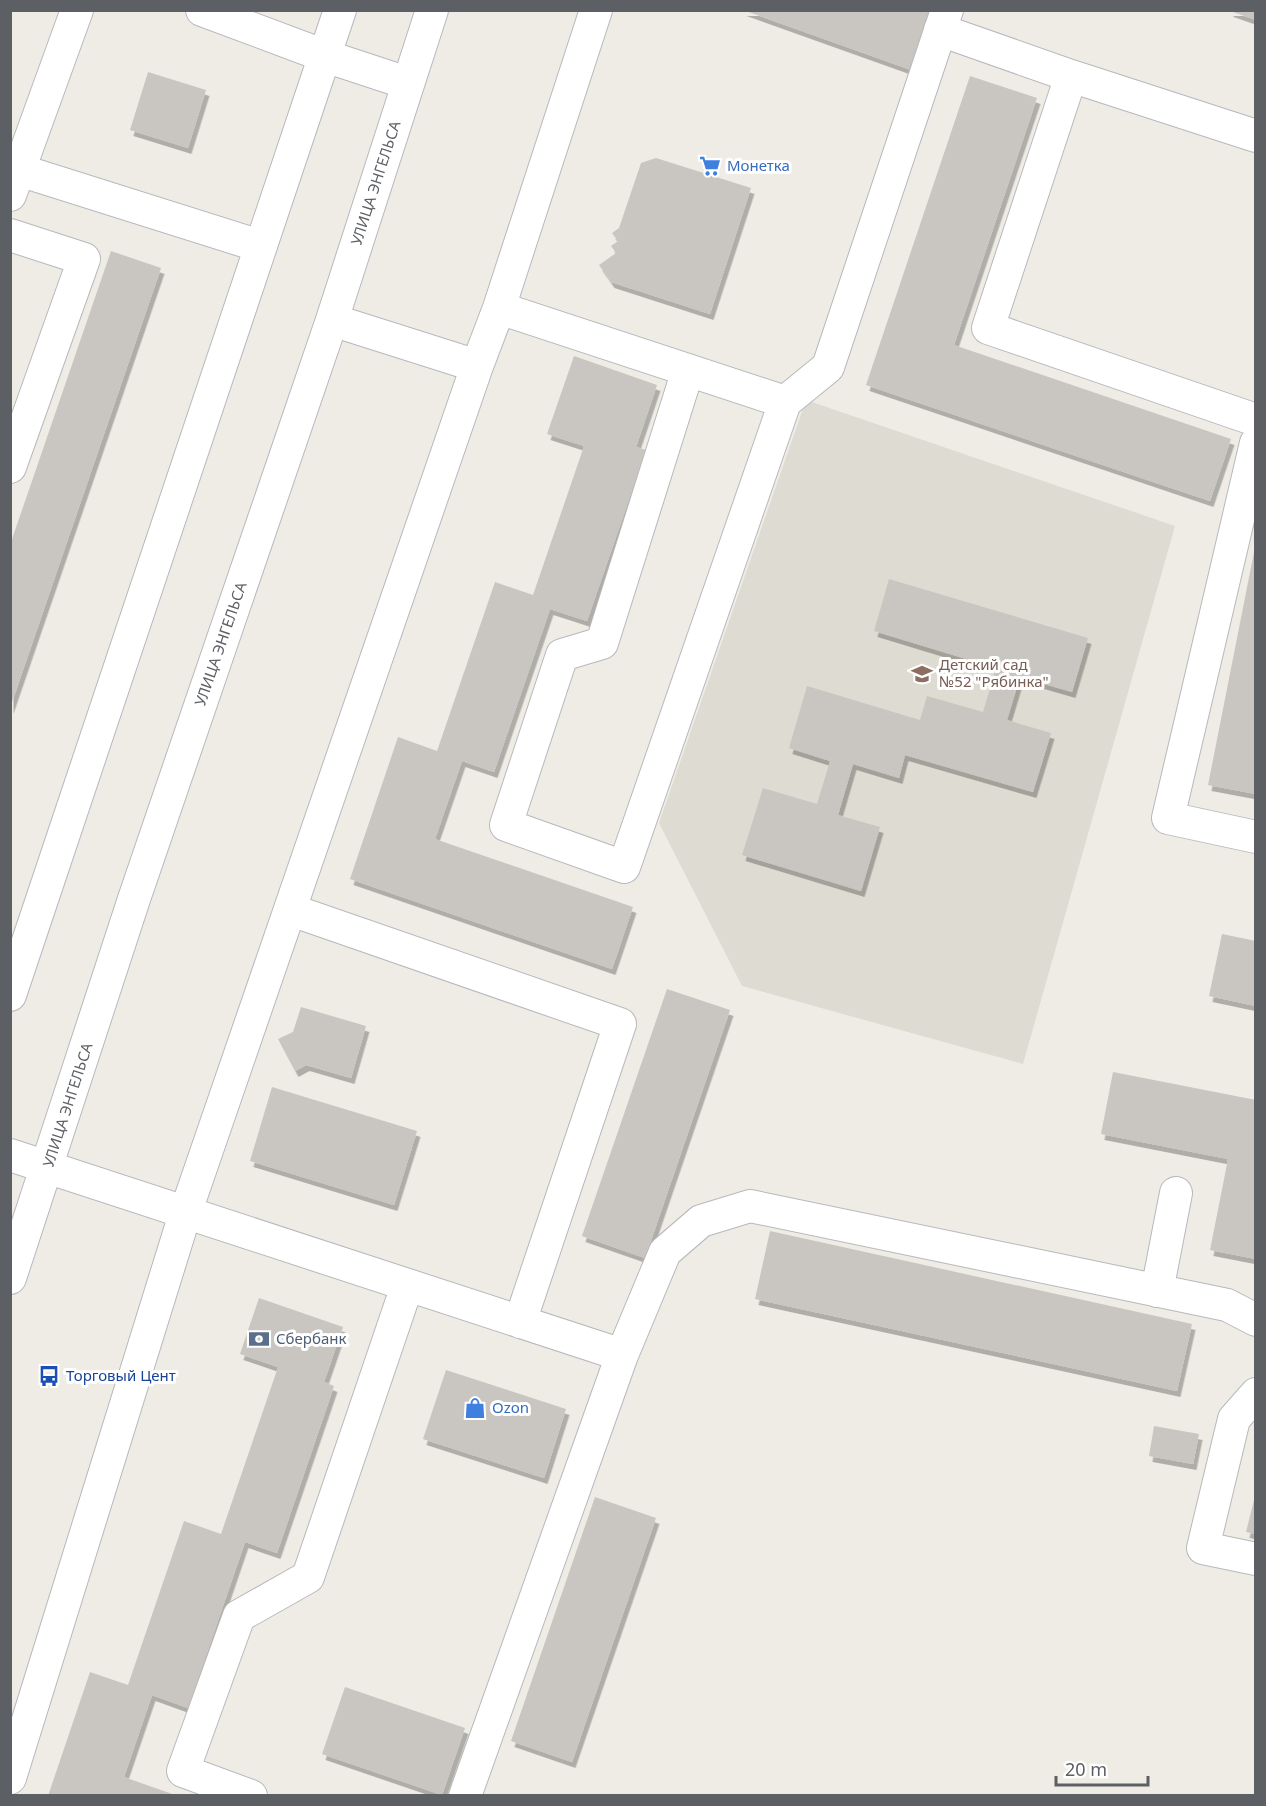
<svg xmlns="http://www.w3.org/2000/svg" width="1266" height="1806" font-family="'Noto Sans',sans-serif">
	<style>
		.education { fill: #dddbd2 }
		.building { fill: #c9c6c1; filter: url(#shadow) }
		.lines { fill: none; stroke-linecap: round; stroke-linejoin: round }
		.minor-casing { stroke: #b6b9bd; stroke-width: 34 }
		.minor { stroke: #fff; stroke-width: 32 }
		.labels { text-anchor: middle; stroke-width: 6; stroke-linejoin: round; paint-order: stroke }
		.shop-label { font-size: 15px; fill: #366cbe; stroke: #fff; text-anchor: start }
		.street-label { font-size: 15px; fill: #5c5f64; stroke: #fff }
		.education-label { font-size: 15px; fill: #785e54; stroke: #fff; text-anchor: start }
		.service-label { font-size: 15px; fill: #4e5e75; stroke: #fff; text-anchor: start }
		.transit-label { font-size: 15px; fill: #164399; stroke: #fff; text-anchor: start }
	</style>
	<defs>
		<filter id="shadow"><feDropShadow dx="3.5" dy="6" stdDeviation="0" flood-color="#0004"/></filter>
	</defs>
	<rect width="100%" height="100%" fill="#eeece4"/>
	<!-- education -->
	<path class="education" d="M806 400 1175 526 1023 1064 742 986 659 823Z"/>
	<!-- building -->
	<path class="building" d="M743 10H934L914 71Z
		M1256 10V20L1230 11V10Z
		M148 72 206 90 188 148 130 130Z
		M970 76 1037 98 954 345 1231 439 1210 501 866 385Z
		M656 158 751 188 710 314 611 282 599 265 616 253 611 246 618 241 612 233 619 228 641 163Z
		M111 251 161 268 10 708V545Z
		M574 356 657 385 636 447 646 450 587 621 550 609 494 772 462 761 435 839 633 907 612 969 350 879 398 737 437 751 495 582 533 595 584 446 547 434Z
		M1254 552H1256V794L1208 785Z
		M889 579 1088 638 1072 692 1020 677 1007 720 1051 733 1033 792 905 755 899 778 853 764 838 815 880 827 861 891 742 855 763 788 817 804 830 761 789 748 807 686 920 720 927 696 983 712 996 668 874 631Z
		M1222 934 1256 941V1006L1209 996Z
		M667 989 730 1010 645 1258 582 1236Z
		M301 1007 366 1026 351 1078 306 1065 295 1071 278 1039 293 1032Z
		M1113 1072 1256 1100V1259L1210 1250 1228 1159 1101 1134Z
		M272 1087 417 1131 394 1205 250 1161Z
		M770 1231 1192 1324 1177 1391 755 1299Z
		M259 1298 343 1327 324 1382 334 1386 277 1553 245 1542 188 1708 152 1695 124 1777 178 1796H48L90 1672 128 1685 184 1521 221 1534 278 1367 240 1354Z
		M446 1370 566 1409 544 1478 423 1439Z
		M1154 1426 1199 1434 1193 1464 1149 1456Z
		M1255 1496H1256V1534L1246 1532Z
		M595 1497 656 1518 572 1762 511 1741Z
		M345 1687 465 1728 442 1795 322 1754Z"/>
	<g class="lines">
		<defs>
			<path id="minor" d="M202 10 325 56 407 83
				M940 30 1071 76 988 328 1256 420
				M1071 76 1256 136
				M19 170 260 246
				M10 195 77 10
				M10 235 84 259 10 467
				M499 308 785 402 828 367 947 10
				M332 320 477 366
				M688 370 602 643 562 655 506 825 624 867 785 402
				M1256 443 1168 818 1256 837
				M291 910 620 1024 520 1322
				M10 995 340 10
				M10 1155 622 1355 665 1252 701 1221 750 1206 1227 1305 1256 1320
				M10 1278 134 899 332 320 432 10
				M1157 1291 1176 1193
				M1256 1394 1234 1419 1203 1548 1256 1559
				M10 1778 185 1214 477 366 499 308 596 10
				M251 1796 183 1771 239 1616 308 1577 407 1286
				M465 1796 622 1355"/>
		</defs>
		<!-- minor casing -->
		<use href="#minor" class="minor-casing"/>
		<!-- minor -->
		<use href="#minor" class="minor"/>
	</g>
	<!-- icons -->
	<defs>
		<symbol id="supermarket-bare" viewBox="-9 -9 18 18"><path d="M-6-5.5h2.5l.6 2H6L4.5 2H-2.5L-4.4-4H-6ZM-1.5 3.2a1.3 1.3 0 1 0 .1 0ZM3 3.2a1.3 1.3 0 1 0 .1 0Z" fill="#3f7fe0" stroke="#fff" stroke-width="2.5" paint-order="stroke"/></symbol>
		<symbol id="school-bare" viewBox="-9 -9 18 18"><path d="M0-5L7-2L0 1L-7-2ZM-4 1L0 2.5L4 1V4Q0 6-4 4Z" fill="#8d6e63" stroke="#fff" stroke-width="2.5" paint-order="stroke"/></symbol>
		<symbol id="bank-bare" viewBox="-9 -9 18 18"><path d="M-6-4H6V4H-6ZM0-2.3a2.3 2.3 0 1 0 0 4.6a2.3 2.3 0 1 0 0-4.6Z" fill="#5c6f8a" stroke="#fff" stroke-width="2.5" paint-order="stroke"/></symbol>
		<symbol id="bus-bare" viewBox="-9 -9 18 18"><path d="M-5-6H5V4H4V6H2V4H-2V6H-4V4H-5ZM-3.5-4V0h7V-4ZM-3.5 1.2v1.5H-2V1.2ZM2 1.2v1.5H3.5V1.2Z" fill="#1a4fb4" stroke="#fff" stroke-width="2.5" paint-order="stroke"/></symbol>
		<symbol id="shop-bare" viewBox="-9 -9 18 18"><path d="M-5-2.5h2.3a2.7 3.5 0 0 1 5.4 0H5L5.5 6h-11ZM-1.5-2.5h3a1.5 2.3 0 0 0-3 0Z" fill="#3f7fe0" stroke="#fff" stroke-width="2.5" paint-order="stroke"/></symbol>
	</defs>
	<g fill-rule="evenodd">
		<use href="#supermarket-bare" x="695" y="151" width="30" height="30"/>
		<use href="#school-bare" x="907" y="659" width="30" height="30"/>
		<use href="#bank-bare" x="244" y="1324" width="30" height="30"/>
		<use href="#bus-bare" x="34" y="1361" width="30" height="30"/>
		<use href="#shop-bare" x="460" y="1393" width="30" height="30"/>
	</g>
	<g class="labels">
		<!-- shop labels -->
		<g class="shop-label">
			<text x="727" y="171">Монетка</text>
			<text x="492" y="1413">Ozon</text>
		</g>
		<!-- street labels -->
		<g class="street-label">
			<text transform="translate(376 183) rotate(-72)" y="5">УЛИЦА ЭНГЕЛЬСА</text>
			<text transform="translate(221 644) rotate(-71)" y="5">УЛИЦА ЭНГЕЛЬСА</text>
			<text transform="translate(68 1105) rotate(-72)" y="5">УЛИЦА ЭНГЕЛЬСА</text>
		</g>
		<!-- education labels -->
		<g class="education-label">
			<text x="939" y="670">Детский сад<tspan x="939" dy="17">№52 "Рябинка"</tspan></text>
		</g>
		<!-- service labels -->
		<g class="service-label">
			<text x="276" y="1344">Сбербанк</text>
		</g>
		<!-- transit labels -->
		<g class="transit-label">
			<text x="66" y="1381">Торговый Цент</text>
		</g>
	</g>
	<!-- border -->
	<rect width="1266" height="1806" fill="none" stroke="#5c5f64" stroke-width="24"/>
	<!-- scale -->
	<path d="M1056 1776v9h92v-9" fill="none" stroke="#5c5f64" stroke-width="3"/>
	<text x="1065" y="1776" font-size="18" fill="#5c5f64" stroke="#ffffff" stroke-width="4.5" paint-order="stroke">20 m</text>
</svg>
